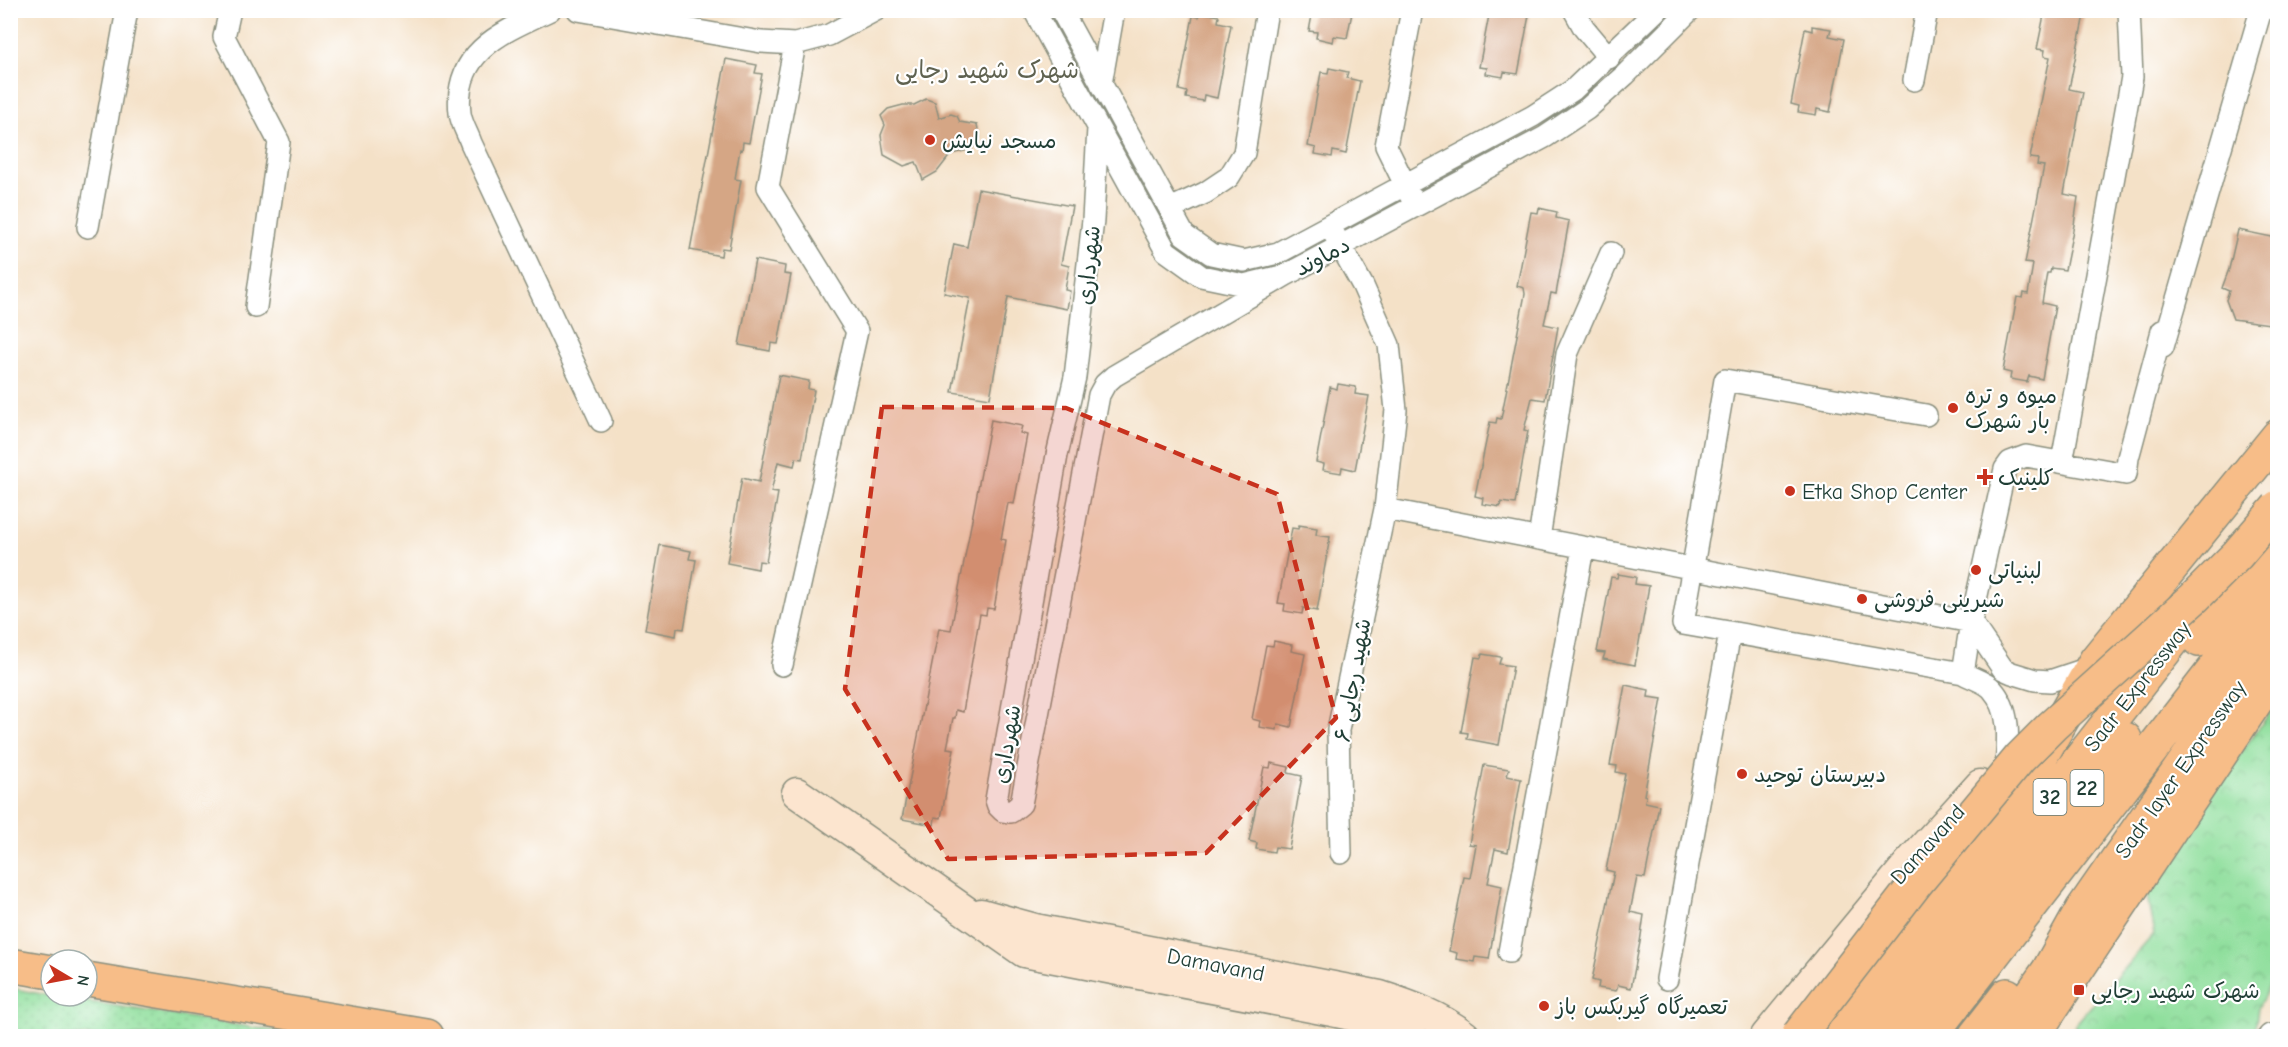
<svg xmlns="http://www.w3.org/2000/svg" width="2288" height="1047" font-family="'Comic Neue','Playpen Sans Arabic',sans-serif">
	<style>
		.grass { fill: url(#grass-dots); stroke: #588e68; stroke-width: 1.5 }
		.park { fill: url(#park-crowns); stroke: #588e68; stroke-width: 1.5 }
		.building { fill: #d5a685 }
		.lines { fill: none; stroke-linecap: round; stroke-linejoin: round }
		.street-casing { stroke: #8a8f7e; stroke-width: 24 }
		.secondary-casing { stroke: #8a8f7e; stroke-width: 33 }
		.highway-casing { stroke: #8a8f7e; stroke-width: 36 }
		.street { stroke: #fff; stroke-width: 21 }
		.secondary { stroke: #fce5cf; stroke-width: 30 }
		.highway { stroke: #f7bd88; stroke-width: 33 }
		.highway-bridge-casing { stroke: #8a8f7e; stroke-width: 36; stroke-linecap: butt }
		.highway-bridge { stroke: #f7bd88; stroke-width: 33 }
		.marked { fill: #c8321e; fill-opacity: 0.2; stroke: #c8321e; stroke-width: 4.5; stroke-dasharray: 12 8; stroke-linejoin: round }
		.poi-dot { fill: #c8321e; stroke: #fff; stroke-width: 2 }
		.labels { text-anchor: middle; stroke-width: 4.5; stroke-linejoin: round; paint-order: stroke }
		.shield { fill: #fff; stroke: #627771; stroke-width: 1.5 }
		.shield-label { font-size: 21px; font-weight: bold; fill: #1f3d34 }
		.poi-label { font-size: 22px; fill: #1f3d34; stroke: #fff; text-anchor: start }
		.street-label { font-size: 22px; fill: #1f3d34; stroke: #fff }
		.neighbourhood-label { font-size: 24px; fill: #5f6250; stroke: #fff }
	</style>
	<defs>
		<pattern id="grass-dots" width="8" height="8" patternUnits="userSpaceOnUse" patternTransform="scale(1.5)"><rect width="8" height="8" fill="#90df9d"/><path d="M2 2h.1M6 6h.1" fill="none" stroke="#7cc088" stroke-width="1.8" stroke-linecap="round"/></pattern>
		<pattern id="park-crowns" width="20" height="18" patternUnits="userSpaceOnUse" patternTransform="scale(1.5)"><rect width="20" height="18" fill="#90df9d"/><path d="M2 6a3 3 0 1 1 6 0M12 15a3 3 0 1 1 6 0" fill="none" stroke="#7cc088"/></pattern>
	</defs>
	<rect width="100%" height="100%" fill="#fff"/>
	<filter id="ink" filterUnits="userSpaceOnUse"><feTurbulence type="fractalNoise" baseFrequency=".0167" numOctaves="2"/><feDisplacementMap in="SourceGraphic" scale="12" xChannelSelector="R" yChannelSelector="G"/><feConvolveMatrix kernelMatrix="1 2 1 2 8 2 1 2 1" color-interpolation-filters="sRGB"/></filter>
	<filter id="wash" filterUnits="userSpaceOnUse"><feTurbulence type="fractalNoise" baseFrequency=".008" numOctaves="4" result="noise"/><feDisplacementMap in="SourceGraphic" scale="24" xChannelSelector="R" yChannelSelector="G"/><feGaussianBlur stdDeviation="1.35" result="paint"/><feColorMatrix in="noise" values="0 0 0 0 0 0 0 0 0 0 0 0 0 0 0 0 0 1.4 0 .05"/><feComposite in="paint" operator="in"/></filter>
	<g filter="url(#wash)">
		<rect width="100%" height="100%" fill="#f4e1c7"/>
		<!-- grass -->
		<path class="grass" d="M11 988 51 996 308 1036H23L11 1034Z"/>
		<!-- park -->
		<path class="park" d="M2277 703V971L2258 1008 2254 1036H2087L2074 1026 2154 934 2145 884Z"/>
		<g id="blocks">
			<!-- building -->
			<path class="building" d="M1313 10H1346L1352 13 1347 38 1334 36 1333 42 1316 38 1317 32 1309 31Z
				M1490 10H1530L1518 74 1504 72 1503 77 1486 74 1487 68 1479 67Z
				M2045 10H2085L2069 89 2083 92 2064 194 2078 197 2074 225 2065 270 2051 268 2050 273H2047L2042 303 2055 306 2042 379 2029 376 2027 382 2010 379 2011 373 2003 371 2017 297 2023 298 2024 293 2028 294 2033 264 2025 263 2044 166 2037 165 2038 159 2030 158 2050 57 2044 56 2045 50 2037 49Z
				M1200 12 1219 16 1218 22 1231 25 1217 98 1204 95 1203 101 1186 98 1187 92 1179 90 1193 16 1199 17Z
				M1812 26 1831 29 1829 36 1844 39 1830 112 1817 109 1816 115 1798 112 1799 106 1791 104 1805 29 1812 31Z
				M726 59 757 65 755 73 762 74 749 143 743 142 742 150 740 149 735 179 741 180 729 249 722 248 721 256 690 250Z
				M1329 68 1348 72 1346 78 1360 81 1346 154 1333 151 1332 157 1315 154 1316 148 1308 146 1321 72 1328 73Z
				M926 99 935 102 939 118 951 114 957 116 960 122 977 125 980 138 972 149 951 154 937 172 923 180 916 162 904 166 884 155 881 135 885 125 881 116 888 109 903 105H914Z
				M978 189 1072 206 1061 264 1069 266 1065 290 1070 291 1067 309 1008 297 990 398 952 392 970 298 944 293 954 244 967 247Z
				M1539 208 1557 212 1556 218 1569 221 1556 294 1551 293 1544 324 1558 327 1545 400 1532 398 1524 430 1528 431 1515 504 1501 502 1500 507 1482 504 1483 498 1475 496 1490 422 1496 423 1497 418 1501 419 1525 294 1524 288 1517 286 1531 212 1538 213Z
				M2238 230 2277 238V325L2233 319 2226 300 2229 291 2222 288 2229 269Z
				M755 260 785 266 784 274 791 275 778 344 771 343 770 351 739 345Z
				M779 375 809 381 808 389 814 390 802 459 796 458 794 466 778 462 771 492 778 493 766 562 759 561 758 569 727 563 742 478 759 482Z
				M1338 384 1356 387 1355 394 1369 396 1355 470 1342 467 1341 473 1323 470 1324 464 1316 462 1330 387 1337 389Z
				M991 420 1022 426 1020 433 1027 435 1014 504 1008 503 1001 539 1006 540 994 609 987 608 986 615 980 614 963 712 956 710 955 718H953L947 748 954 749 941 818 935 817 934 825 902 819 939 628 951 630Z
				M1299 525 1317 528 1316 535 1330 537 1317 611 1303 608 1302 614 1284 611 1285 604 1278 603 1292 528 1298 529Z
				M660 545 691 551 689 559 696 560 684 629 677 628 676 636 645 630Z
				M1618 574 1636 577 1635 584 1649 586 1635 665 1603 659 1605 653 1597 652 1611 577 1617 578Z
				M1274 641 1292 645 1291 651 1305 654 1291 727 1278 724 1277 730 1259 727 1260 721 1252 719 1266 645 1273 646Z
				M1482 654 1501 657 1499 664 1513 666 1499 745 1467 739 1468 733 1461 732 1475 657 1481 658Z
				M1625 685 1649 690 1648 697 1662 699 1644 795 1646 796 1645 802 1659 805 1645 878 1637 877 1630 912 1644 915 1640 942 1631 988 1618 985 1616 991 1598 988 1599 982 1592 980 1614 872 1606 870 1625 774 1616 772 1617 766 1610 765Z
				M1271 763 1289 767 1288 773 1302 776 1289 849 1275 847 1274 852 1256 849 1257 843 1249 841 1264 767 1270 768Z
				M1484 765 1509 769 1507 776 1521 779 1508 852 1495 849 1488 883 1502 886 1489 959 1475 957 1474 962 1456 959 1457 953 1449 951 1464 877 1470 878 1476 845 1469 844Z"/>
		</g>
	</g>
	<g filter="url(#ink)">
		<use href="#blocks" fill-opacity="0" stroke="#8a8f7e" stroke-width="1.5"/>
		<g class="lines">
			<defs>
				<path id="street" d="M230 10 224 37 279 142 256 307
					M550 10C503 32 453 51 460 113 461 123 468 134 471 143L601 421
					M578 10 761 42 795 44 829 35 876 10
					M1034 10 1166 251 1201 276 1244 285 1286 275 1545 137 1587 109 1625 75 1690 10
					M1061 10 1184 235 1211 254 1244 261 1278 253 1533 116 1573 90 1657 10
					M1574 10 1584 28 1609 58
					M1914 80 1927 10
					M1101 84 1114 10
					M1098 128 1093 220 1075 377 1057 455 996 800 998 806 1003 811 1011 812 1021 804 1099 395 1105 384 1114 376 1286 275
					M1411 197 1386 146 1412 10
					M1170 209 1205 193 1229 177 1244 153 1267 10
					M88 227 127 10
					M1334 234 1363 286 1389 345 1396 410 1385 509 1338 730 1341 853
					M2163 347 2261 10
					M1926 415 1725 380 1683 624 1963 673C1971 678 1986 682 1992 689 2014 714 2007 747 2005 777
					M2062 462 2132 77 2129 10
					M1385 509 1971 622 2003 669 2012 673 2035 680 2050 681 2089 668
					M1539 539 1567 354 1611 253
					M782 665 857 331 768 187 795 44
					M1963 673 1971 622 2005 469 2010 462 2026 456 2126 474 2128 458 2162 331
					M1509 952 1583 548
					M1667 979 1730 633
					M2269 1036 2270 1035"/>
				<path id="secondary" d="M797 793 1024 952 1332 1011 1379 1021 1412 1036
					M981 914 1035 929 1380 996C1411 1006 1439 1016 1465 1036
					M1766 1036 1909 863 1980 785"/>
				<path id="highway" d="M2199 640 2278 536
					M10 965 51 972
					M87 979 427 1036
					M1830 1036 2040 758 2096 660 2278 436
					M1863 1036 2204 601
					M1893 1036 2125 739
					M1930 1036 2278 587
					M1975 1036 2007 995
					M2002 1036 2048 971 2082 910 2278 628
					M2033 1036 2278 668"/>
			</defs>
			<!-- street casing -->
			<use href="#street" class="street-casing"/>
			<!-- secondary casing -->
			<use href="#secondary" class="secondary-casing"/>
			<!-- highway casing -->
			<use href="#highway" class="highway-casing"/>
			<!-- street -->
			<use href="#street" class="street"/>
			<!-- secondary -->
			<use href="#secondary" class="secondary"/>
			<!-- highway -->
			<use href="#highway" class="highway"/>
			<defs>
				<path id="highway-bridge" d="M1798 1036 1917 882 2020 758 2052 726 2194 598 2237 555 2278 507"/>
			</defs>
			<!-- highway-bridge casing -->
			<use href="#highway-bridge" class="highway-bridge-casing"/>
			<!-- highway-bridge -->
			<use href="#highway-bridge" class="highway-bridge"/>
		</g>
	</g>
	<!-- marked area -->
	<path class="marked" d="M882 407 1066 408 1277 494 1336 718 1206 853 948 859 845 689Z"/>
	<!-- markers -->
	<g class="poi-dot">
		<circle cx="930" cy="140" r="6"/>
		<circle cx="1953" cy="408" r="6"/>
		<path d="M1982 468h6v6h6v6h-6v6h-6v-6h-6v-6h6z"/>
		<circle cx="1790" cy="491" r="6"/>
		<circle cx="1976" cy="570" r="6"/>
		<circle cx="1862" cy="599" r="6"/>
		<circle cx="1742" cy="774" r="6"/>
		<rect x="2073" y="984" width="12" height="12" rx="3"/>
		<circle cx="1544" cy="1006" r="6"/>
	</g>
	<g class="labels">
		<!-- shield labels -->
		<g class="shield">
			<rect x="2070.5" y="770" width="33" height="36" rx="4.5"/>
			<rect x="2033.5" y="779" width="33" height="36" rx="4.5"/>
		</g>
		<g class="shield-label">
			<text x="2087" y="795">22</text>
			<text x="2050" y="804">32</text>
		</g>
		<!-- poi labels -->
		<g class="poi-label">
			<text x="942" y="148">مسجد نیایش</text>
			<text x="1965" y="403">میوه و تره<tspan x="1965" dy="25">بار شهرک</tspan></text>
			<text x="1998" y="485">کلینیک</text>
			<text x="1802" y="499">Etka Shop Center</text>
			<text x="1988" y="578">لبنیاتی</text>
			<text x="1874" y="607">شیرینی فروشی</text>
			<text x="1754" y="782">دبیرستان توحید</text>
			<text x="2091" y="998">شهرک شهید رجایی</text>
			<text x="1556" y="1014">تعمیرگاه گیربکس باز</text>
		</g>
		<!-- street labels -->
		<g class="street-label">
			<text transform="translate(1322 256) rotate(-28)" y="8">دماوند</text>
			<text transform="translate(1088 265) rotate(-84)" y="8">شهرداری</text>
			<text transform="translate(1352 680) rotate(-80)" y="8">شهید رجایی ۶</text>
			<text transform="translate(2137 686) rotate(-52)" y="8">Sadr Expressway</text>
			<text transform="translate(1006 744) rotate(-80)" y="8">شهرداری</text>
			<text transform="translate(2180 769) rotate(-55)" y="8">Sadr layer Expressway</text>
			<text transform="translate(1927 844) rotate(-48)" y="8">Damavand</text>
			<text transform="translate(1216 964) rotate(11)" y="8">Damavand</text>
		</g>
		<!-- neighbourhood labels -->
		<g class="neighbourhood-label">
			<text x="987" y="78">شهرک شهید رجایی</text>
		</g>
	</g>
	<!-- margin -->
	<rect width="2288" height="1047" fill="none" stroke="#fff" stroke-width="36"/>
	<!-- north arrow -->
	<g transform="translate(69 978) rotate(100)"><circle r="28" fill="#ffffff" stroke="#a5b1ae" stroke-width="1.5"/>
	<path d="M0-4.5L10 22L0 15L-10 22Z" fill="#c8321e"/>
	<text y="-9" font-size="16" font-weight="bold" text-anchor="middle" fill="#1f3d34">N</text>
	</g>
</svg>
